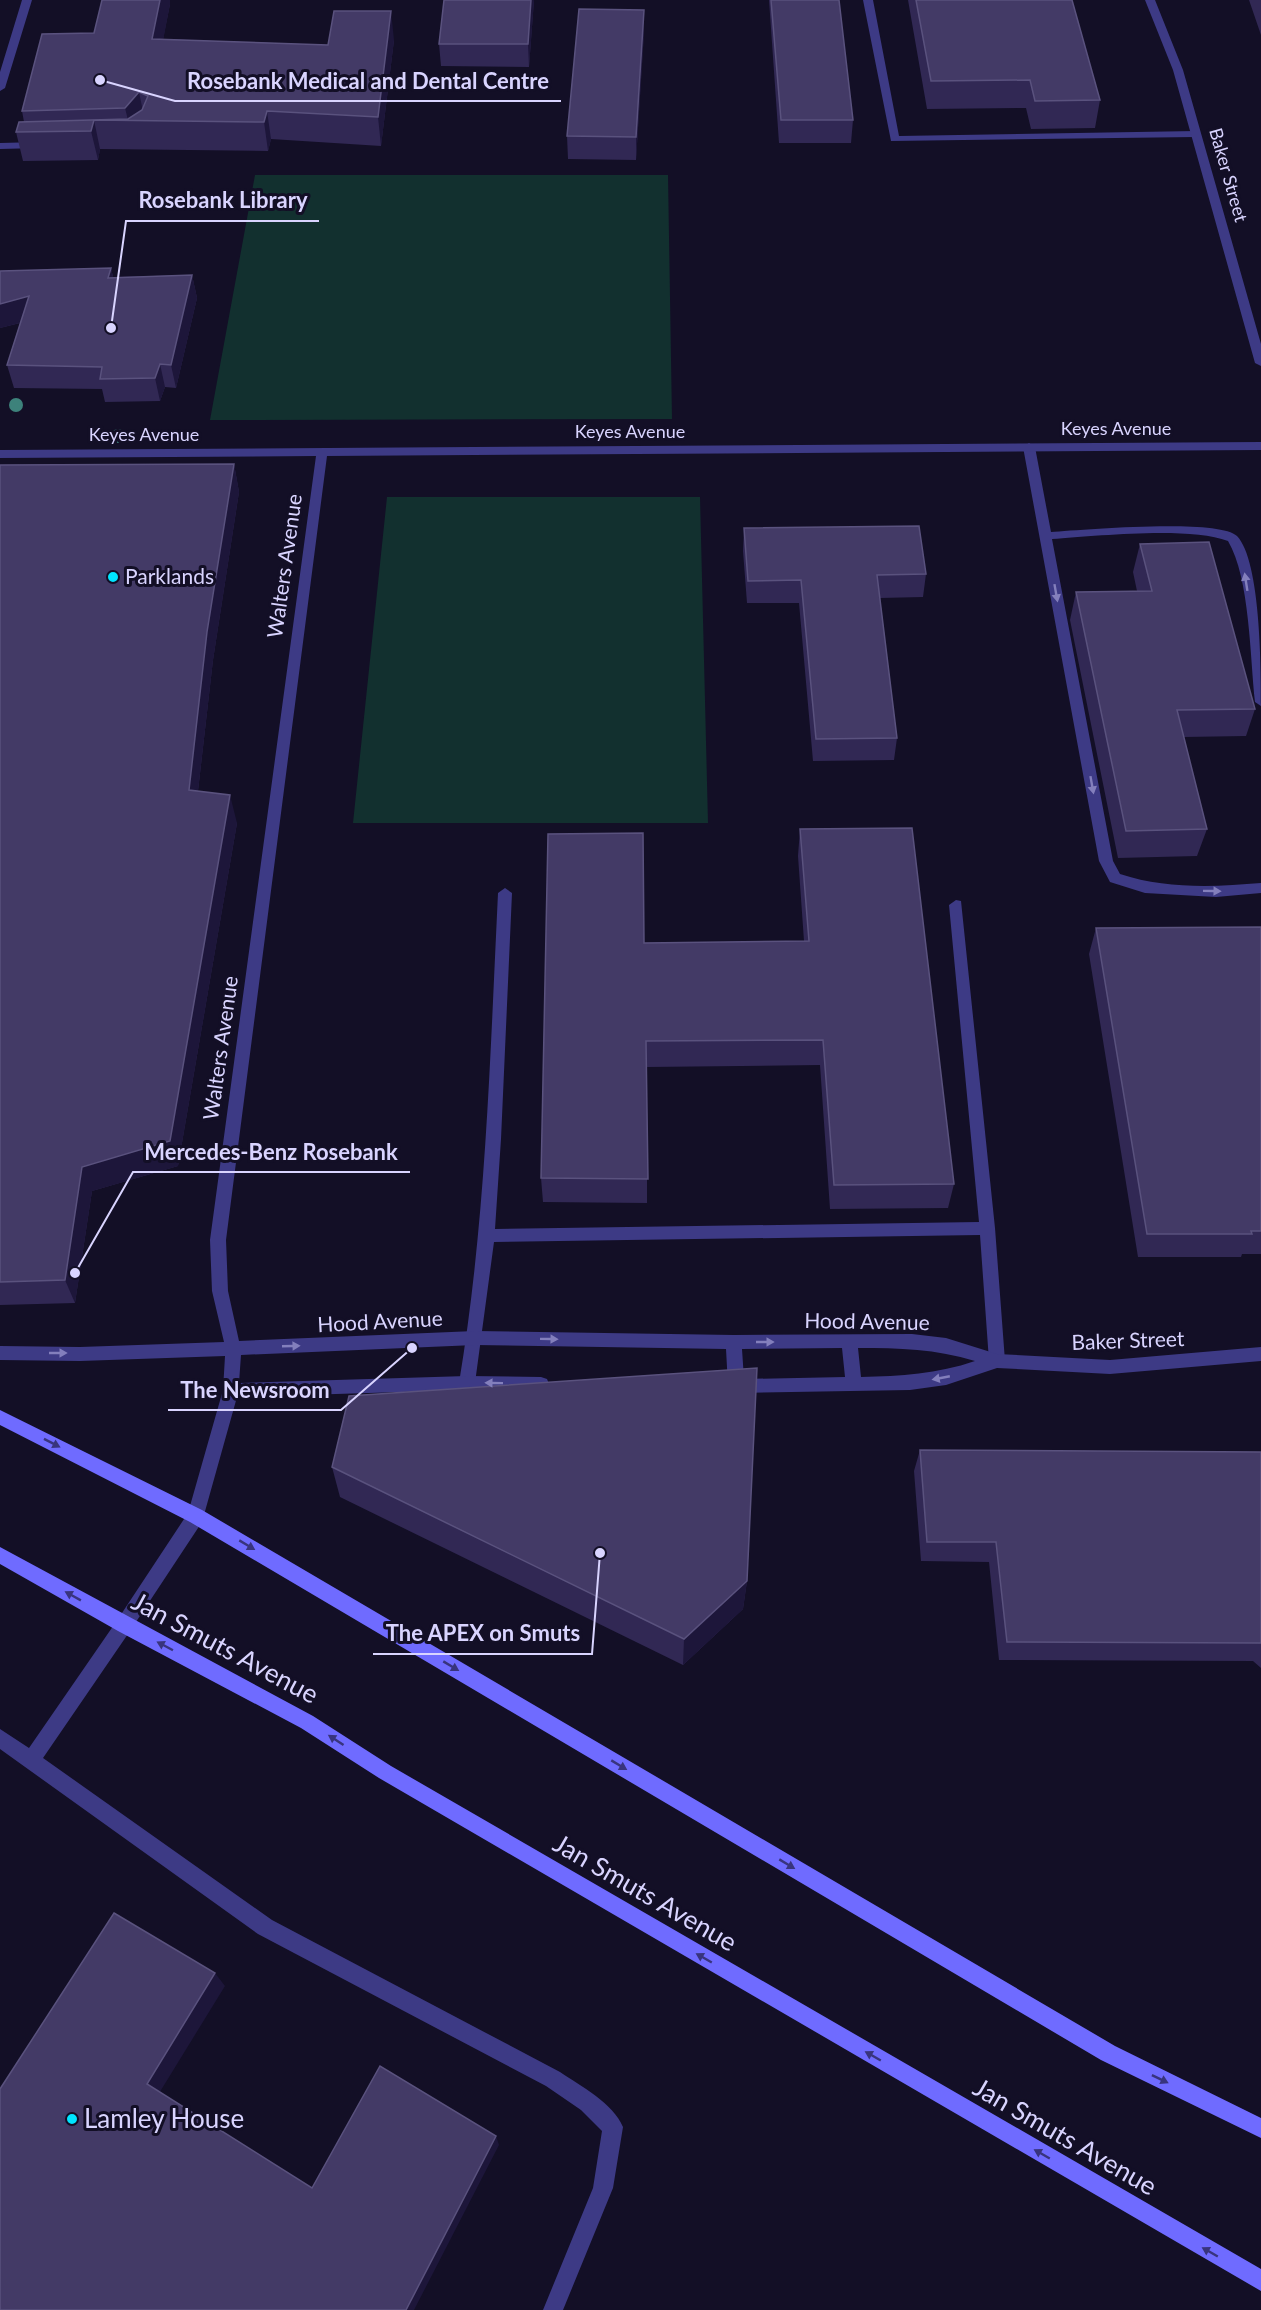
<svg xmlns="http://www.w3.org/2000/svg" width="1261" height="2310" font-family="Lato,sans-serif">
	<style>
		.green { fill: #12302f }
		.lines { fill: none; stroke-linecap: round; stroke-linejoin: round }
		.service { fill: #3d3a85; fill-rule: evenodd }
		.minor { fill: #3d3a85; fill-rule: evenodd }
		.secondary { fill: #6f6bff; fill-rule: evenodd }
		.tree { fill: #3d827b }
		.wall { fill: #312854 }
		.shaded-wall { fill: #1d163a }
		.building { fill: #433a66; stroke: #5a527e; stroke-width: 1.5 }
		.oneway { fill: #837fbc }
		.oneway2 { fill: #38347d }
		.poi-dot { fill: #00e5ff; stroke: #130f26; stroke-width: 2 }
		.labels { text-anchor: middle; stroke-width: 6; stroke-linejoin: round; paint-order: stroke }
		.far-street-label { font-size: 18px; fill: #d9d4ff; stroke: #130f26 }
		.street-label { font-size: 21px; fill: #d9d4ff; stroke: #130f26 }
		.poi-label { font-size: 21px; fill: #d9d4ff; stroke: #130f26; text-anchor: start }
		.near-street-label { font-size: 26px; fill: #d9d4ff; stroke: #130f26 }
		.near-poi-label { font-size: 26px; fill: #d9d4ff; stroke: #130f26; text-anchor: start }
		.leader { fill: none; stroke: #d9d4ff; stroke-width: 2 }
		.callout-dot { fill: #d9d4ff; stroke: #130f26; stroke-width: 2 }
		.callout-label { font-size: 22px; text-anchor: middle; font-weight: bold; fill: #d9d4ff; stroke: #130f26; stroke-width: 6; stroke-linejoin: round; paint-order: stroke }
	</style>
	<rect width="100%" height="100%" fill="#130f26"/>
	<!-- green -->
	<path class="green" d="M255 175H668L672 419 210 420Z
		M387 497H700L708 823H353Z"/>
	<g class="lines">
		<!-- service -->
		<path class="service" d="M22 0H32L5 88 0 91V72Z
			M863 0H873L899 136 1196 131 1201 134 1196 137 891 141Z
			M0 143 39 142 44 145 39 148 0 149Z
			M1029 443 1035 447 1051 532C1081 530 1218 518 1237 536 1261 561 1261 671 1261 706L1255 702C1250 658 1250 578 1228 541 1189 526 1096 536 1052 539L1113 861 1120 874C1165 889 1214 887 1261 883V893L1216 897 1145 893 1110 882 1099 861 1023 447Z
			M505 888 512 893 501 1139 495 1229 979 1222 949 905 956 900 961 901 995 1228 1005 1361 1003 1366 997 1368 991 1366 989 1361 980 1235 494 1242 475 1383 473 1388 467 1390 461 1388 459 1383C486 1221 490 1057 498 893Z
			M124 1617 130 1619 133 1625 130 1631 43 1758 272 1920 560 2072C581 2086 613 2103 623 2127L613 2188 563 2310H543L593 2188 602 2131 581 2110 546 2086 258 1934 0 1749V1729L29 1748 118 1619Z"/>
		<!-- minor -->
		<path class="minor" d="M1145 0H1155L1183 70 1261 344V366L1255 363 1173 70Z
			M1261 442V450L327 456 226 1240 228 1291 239 1341 475 1331 734 1335 912 1334 946 1338 997 1354 1110 1360 1261 1347V1361L1110 1374 997 1368 946 1385 910 1390 736 1393 730 1391 728 1386 726 1349 475 1345 241 1355 239 1383 467 1376 541 1377 547 1379 549 1384 547 1389 541 1391 467 1390 237 1397 202 1522 130 1631 124 1633 118 1631 115 1625 118 1619 188 1513 223 1390 225 1356 80 1361 0 1360V1346L80 1347 224 1342 212 1291 210 1240 316 456 0 458V450ZM842 1348 845 1377 744 1379 742 1349ZM858 1348C899 1348 936 1349 975 1361 937 1374 901 1376 861 1377Z"/>
		<!-- secondary -->
		<path class="secondary" d="M0 1410 202 1510 1115 2046 1261 2118V2138L1101 2060 190 1522 0 1425Z
			M0 1547 313 1716 391 1766 1261 2269V2291L379 1778 301 1728 118 1631 0 1564Z"/>
	</g>
	<!-- trees -->
	<g class="tree">
		<circle cx="16" cy="405" r="7"/>
		<circle cx="118" cy="436" r="7"/>
	</g>
	<!-- wall -->
	<path class="wall" d="M444 0H534L529 67 441 66 439 44Z
		M769 0H771L853 120 851 143H779Z
		M908 0H1072L1100 100 1095 128 1031 129 1026 108 927 109Z
		M1249 0H1261V35Z
		M170 4 163 39 328 45 394 40 381 146 271 139 268 151 100 149 98 160 23 161 16 132 24 122 22 111 94 33Z
		M644 32 636 160 568 159 567 136Z
		M111 268 113 277 192 275 197 298 176 388 165 387 160 401 105 402 102 389 14 388 7 365 20 323 0 328V271Z
		M234 464 239 492 213 660 198 791 237 823 178 1166 92 1191 75 1303 0 1305V465Z
		M744 528 926 574 923 597 880 598 897 738 894 760 813 761 799 603H747L743 551Z
		M1140 544 1255 709 1246 736 1184 737 1207 829 1197 856 1118 858 1070 620 1076 592 1137 591 1133 572Z
		M800 829 954 1184 948 1208 830 1209 820 1065 647 1067V1203L543 1202 541 1178 644 943 804 941 798 856Z
		M1261 927V1254H1242L1241 1257H1138L1089 954 1096 928Z
		M920 1450 1261 1452V1668L1253 1661 999 1660 989 1562 921 1561 914 1471Z
		M332 1467 747 1581 743 1609 683 1665 340 1497Z"/>
	<!-- shaded-wall -->
	<path class="shaded-wall" d="M160 0H170V4L158 67 152 39Z
		M531 0H534L529 67 528 44Z
		M644 10V32L636 160V137Z
		M391 11 394 40 381 146 378 117Z
		M139 92 145 121 128 120 125 108Z
		M267 111 271 139 268 151 264 122Z
		M94 120 100 149 98 160 91 131Z
		M111 268 116 291 108 278Z
		M192 275 197 298 176 388 171 365Z
		M29 296 35 319 0 328V304Z
		M160 364 165 387 160 401 155 378Z
		M234 464 239 492 213 660 195 817 189 790 207 632Z
		M230 795 237 823 178 1166 92 1191 75 1303 65 1280 82 1167Z
		M747 1581 743 1609 683 1665 684 1639Z
		M215 1973 225 1986 158 2095 147 2084Z
		M496 2136 499 2145 414 2310H406Z"/>
	<!-- building -->
	<path class="building" d="M102 0H160L152 39 328 45 334 11H391L378 117 267 111 264 122 94 120 91 131 16 132 19 122 128 119 142 110 148 96 139 92 125 108 22 111 42 34 94 33Z
		M444 0H531L528 44H439Z
		M771 0H839L853 120H781Z
		M916 0H1072L1100 100 1035 101 1030 80 931 81Z
		M579 9 644 10 636 137 567 136Z
		M111 268 108 278 192 275 171 365 160 364 155 378 100 379 102 367 7 365 29 296 0 304V271Z
		M234 464 207 632 189 790 230 795 170 1141 82 1167 65 1280 0 1282V465Z
		M919 526 926 574 877 575 897 738 816 739 801 580 748 581 744 528Z
		M1209 542 1255 709 1177 710 1207 829 1126 831 1076 592 1152 591 1140 544Z
		M912 828 954 1184 834 1185 823 1040 646 1041 648 1179 541 1178 548 834 643 833 644 943 809 941 800 829Z
		M1261 927V1231H1251L1252 1234H1147L1096 928Z
		M757 1368 747 1581 684 1639 332 1467 349 1396Z
		M920 1450 1261 1452V1643L1007 1642 996 1542H927Z
		M114 1913 215 1973 147 2084 312 2188 380 2066 496 2136 406 2310H0V2089Z"/>
	<!-- one-way arrows -->
	<defs><path id="oneway-solid" d="M-6-.8H1V-3.2L6.5 0L1 3.2V.8H-6Z" transform="scale(1.5)"/></defs>
	<g class="oneway">
		<use href="#oneway-solid" transform="translate(1246 582) rotate(-99)"/>
		<use href="#oneway-solid" transform="translate(1056 593) rotate(80)"/>
		<use href="#oneway-solid" transform="translate(1092 785) rotate(80)"/>
		<use href="#oneway-solid" transform="translate(1212 891) rotate(1)"/>
		<use href="#oneway-solid" transform="translate(549 1339) rotate(1)"/>
		<use href="#oneway-solid" transform="translate(765 1342)"/>
		<use href="#oneway-solid" transform="translate(291 1346) rotate(-2)"/>
		<use href="#oneway-solid" transform="translate(58 1353)"/>
		<use href="#oneway-solid" transform="translate(941 1378) rotate(169)"/>
		<use href="#oneway-solid" transform="translate(494 1383) rotate(-179)"/>
	</g>
	<g class="oneway2">
		<use href="#oneway-solid" transform="translate(52 1443) rotate(27)"/>
		<use href="#oneway-solid" transform="translate(247 1545) rotate(31)"/>
		<use href="#oneway-solid" transform="translate(73 1596) rotate(-151)"/>
		<use href="#oneway-solid" transform="translate(165 1646) rotate(-152)"/>
		<use href="#oneway-solid" transform="translate(451 1666) rotate(31)"/>
		<use href="#oneway-solid" transform="translate(336 1740) rotate(-147)"/>
		<use href="#oneway-solid" transform="translate(619 1765) rotate(31)"/>
		<use href="#oneway-solid" transform="translate(787 1864) rotate(31)"/>
		<use href="#oneway-solid" transform="translate(704 1958) rotate(-150)"/>
		<use href="#oneway-solid" transform="translate(873 2056) rotate(-150)"/>
		<use href="#oneway-solid" transform="translate(1160 2079) rotate(26)"/>
		<use href="#oneway-solid" transform="translate(1042 2154) rotate(-150)"/>
		<use href="#oneway-solid" transform="translate(1210 2252) rotate(-150)"/>
	</g>
	<!-- markers -->
	<g class="poi-dot">
		<circle cx="113" cy="577" r="6"/>
		<circle cx="72" cy="2119" r="6"/>
	</g>
	<g class="labels">
		<!-- far-street labels -->
		<g class="far-street-label">
			<text transform="translate(1228 175) rotate(74)" y="6">Baker Street</text>
			<text x="1116" y="435">Keyes Avenue</text>
			<text x="630" y="438">Keyes Avenue</text>
			<text x="144" y="441">Keyes Avenue</text>
		</g>
		<!-- street labels -->
		<g class="street-label">
			<text transform="translate(285 566) rotate(-82)" y="7">Walters Avenue</text>
			<text transform="translate(221 1048) rotate(-82)" y="7">Walters Avenue</text>
			<text transform="translate(380 1322) rotate(-3)" y="7">Hood Avenue</text>
			<text transform="translate(867 1322) rotate(1)" y="7">Hood Avenue</text>
			<text transform="translate(1128 1341) rotate(-2)" y="7">Baker Street</text>
		</g>
		<!-- poi labels -->
		<g class="poi-label">
			<text x="125" y="584">Parklands</text>
		</g>
		<!-- near-street labels -->
		<g class="near-street-label">
			<text transform="translate(225 1648) rotate(28)" y="9">Jan Smuts Avenue</text>
			<text transform="translate(645 1893) rotate(30)" y="9">Jan Smuts Avenue</text>
			<text transform="translate(1065 2137) rotate(30)" y="9">Jan Smuts Avenue</text>
		</g>
		<!-- near-poi labels -->
		<g class="near-poi-label">
			<text x="84" y="2128">Lamley House</text>
		</g>
	</g>
	<!-- callouts -->
	<path class="leader" d="M100 80L175 101H561M111 328L126 221H319M75 1273L133 1172H410M412 1348L341 1410H168M600 1553L592 1654H373"/>
	<g class="callout-dot">
		<circle cx="100" cy="80" r="6"/>
		<circle cx="111" cy="328" r="6"/>
		<circle cx="75" cy="1273" r="6"/>
		<circle cx="412" cy="1348" r="6"/>
		<circle cx="600" cy="1553" r="6"/>
	</g>
	<g class="callout-label">
		<text x="368" y="89">Rosebank Medical and Dental Centre</text>
		<text x="223" y="208">Rosebank Library</text>
		<text x="271" y="1160">Mercedes-Benz Rosebank</text>
		<text x="255" y="1398">The Newsroom</text>
		<text x="483" y="1641">The APEX on Smuts</text>
	</g>
</svg>
